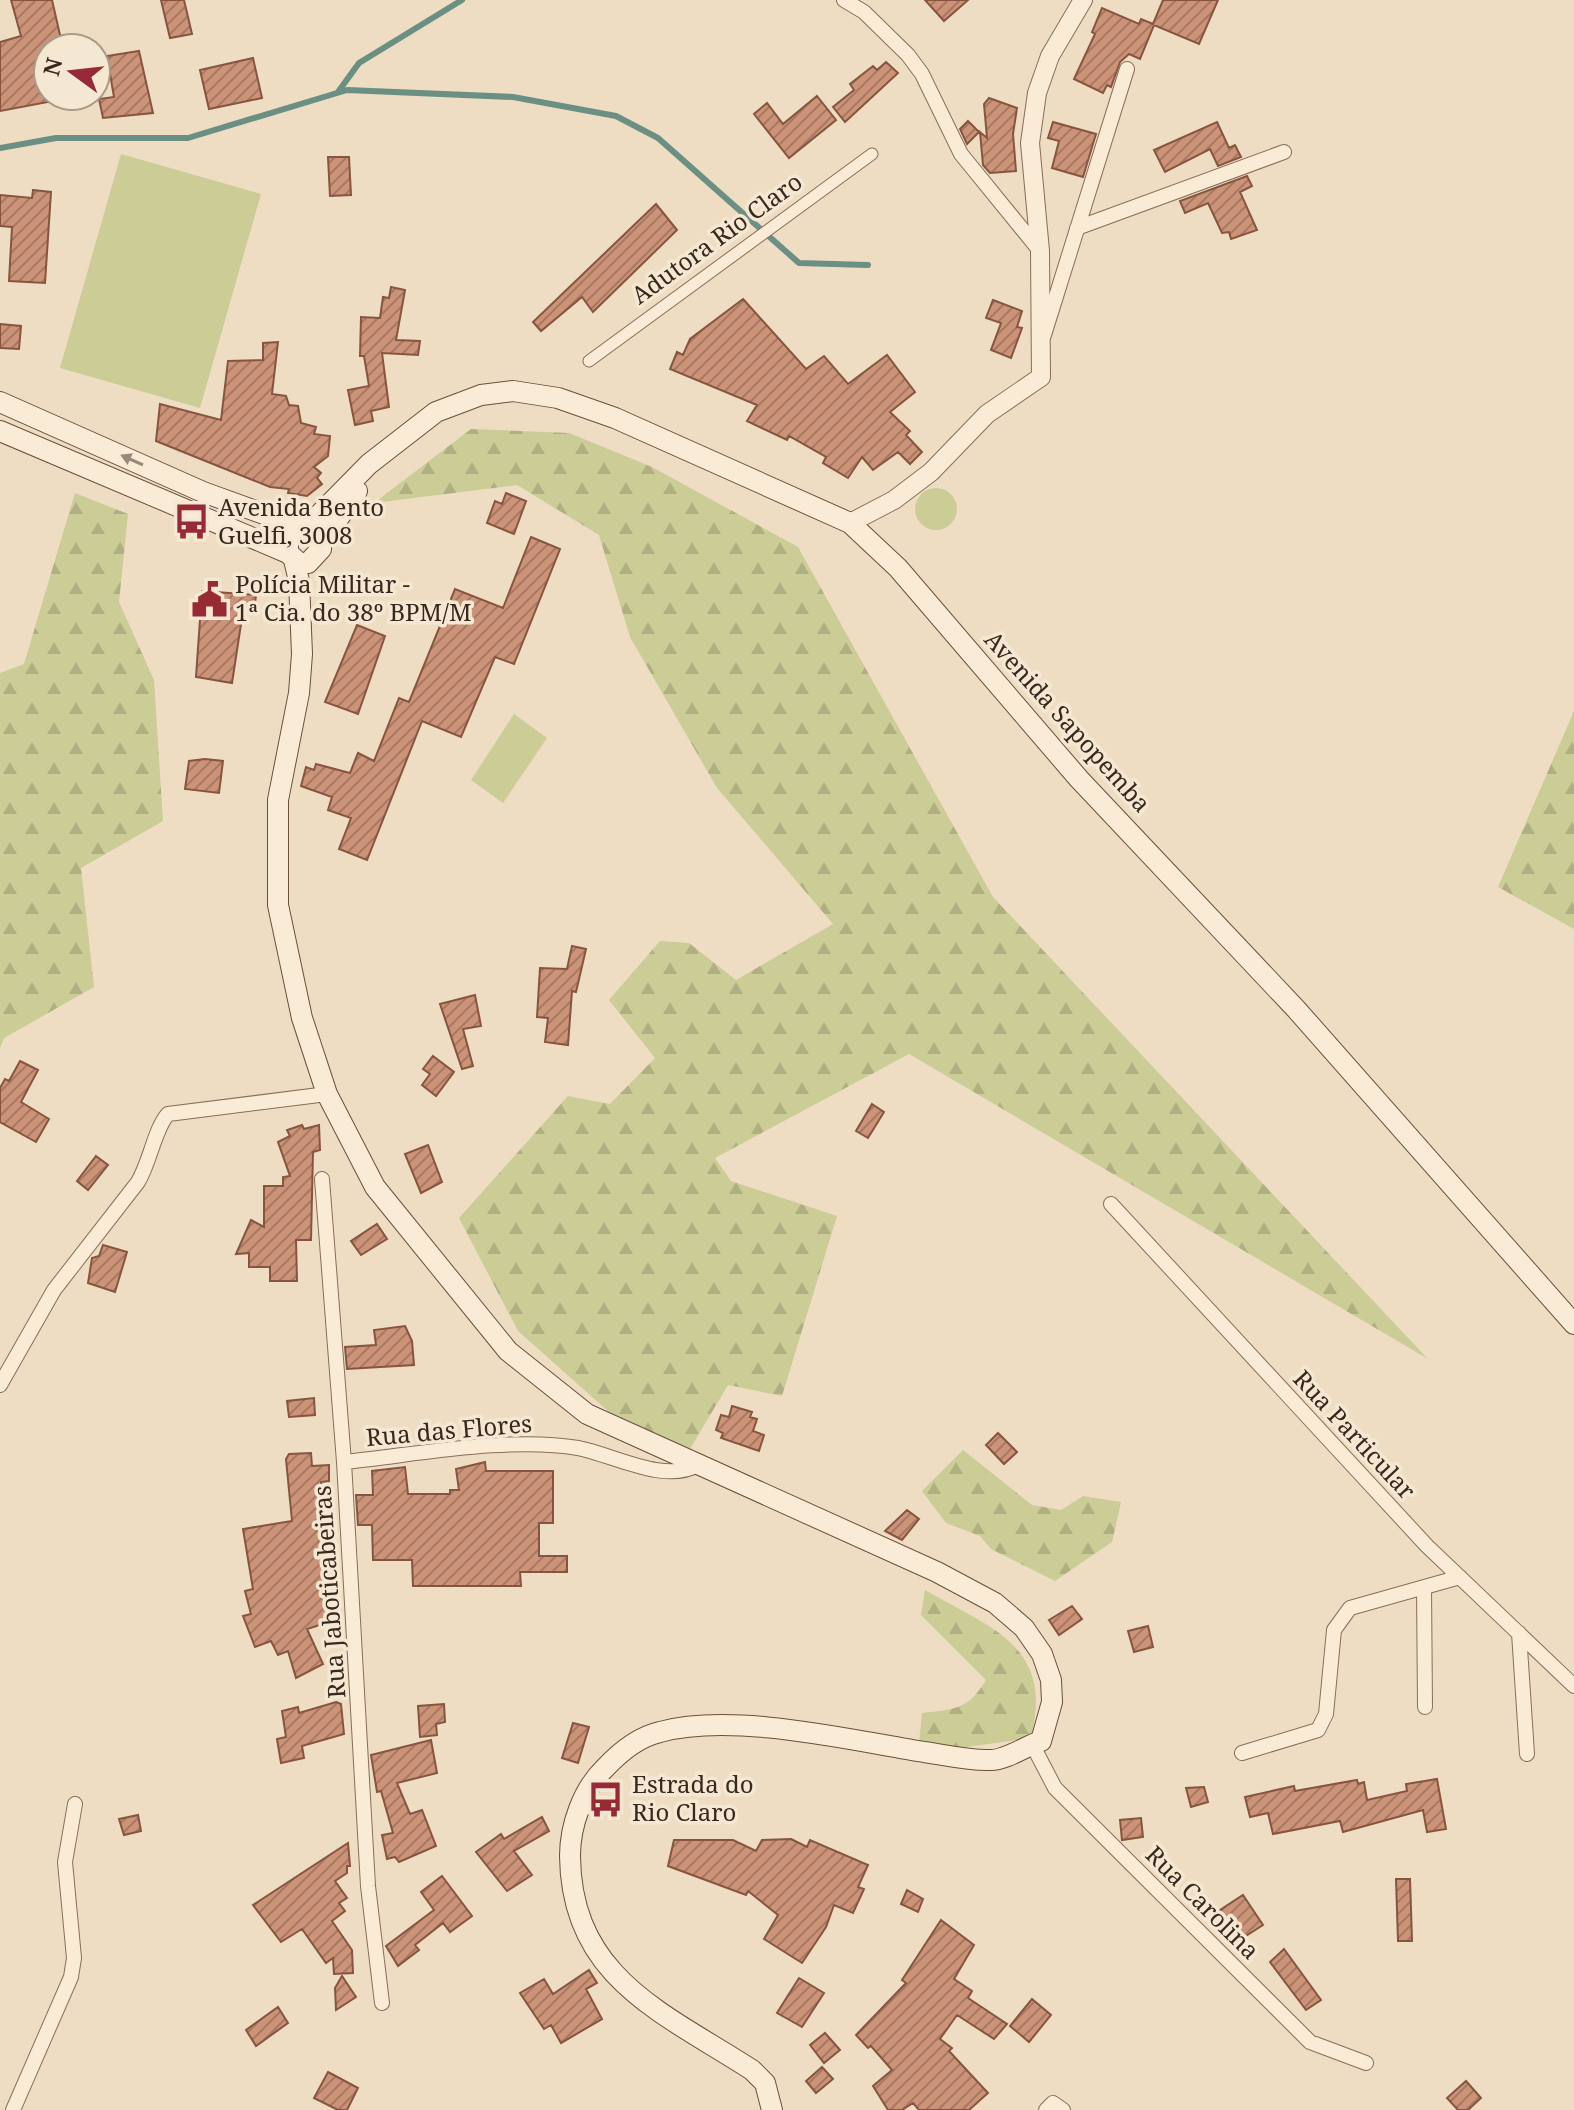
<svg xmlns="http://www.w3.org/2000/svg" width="1574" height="2110" font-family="'Noto Serif',serif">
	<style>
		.green { fill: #cbcc96 }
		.forest { fill: url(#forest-firs) }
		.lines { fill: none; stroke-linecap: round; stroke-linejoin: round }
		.stream { stroke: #6c8f83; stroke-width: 6 }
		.building { fill: url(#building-hatch); stroke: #87553f; stroke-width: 2 }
		.pedestrian-casing { stroke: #886e5a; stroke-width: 13 }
		.minor-casing { stroke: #886e5a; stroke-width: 16 }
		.tertiary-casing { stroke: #886e5a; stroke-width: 20 }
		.secondary-casing { stroke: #6a4f3d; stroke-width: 22 }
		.pedestrian { stroke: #f9ebd6; stroke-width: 11 }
		.minor { stroke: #f9ebd6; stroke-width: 14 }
		.tertiary { stroke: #f9ebd6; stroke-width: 18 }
		.secondary { stroke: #f9ebd6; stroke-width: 20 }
		.oneway { fill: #988a7a }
		.labels { text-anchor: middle; stroke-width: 7; stroke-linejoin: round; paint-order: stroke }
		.street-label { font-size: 24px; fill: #38281e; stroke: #f5e8d2 }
		.poi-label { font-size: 24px; fill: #38281e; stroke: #f5e8d2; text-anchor: start }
	</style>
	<defs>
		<pattern id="forest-firs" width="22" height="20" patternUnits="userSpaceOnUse" patternTransform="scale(2)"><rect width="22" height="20" fill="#cbcc96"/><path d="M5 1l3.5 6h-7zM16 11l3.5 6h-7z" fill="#afaf81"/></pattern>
		<pattern id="building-hatch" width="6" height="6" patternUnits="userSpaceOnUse" patternTransform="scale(2)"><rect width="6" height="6" fill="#cc9378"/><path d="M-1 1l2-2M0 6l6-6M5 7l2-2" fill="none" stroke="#a77862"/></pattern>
	</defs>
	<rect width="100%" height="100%" fill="#eeddc3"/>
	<!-- green -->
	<path class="green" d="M121 154 261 194 200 408 60 368Z
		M915 509a21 21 0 1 1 42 0a21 21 0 1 1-42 0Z
		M514 714 547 738 503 803 471 780Z"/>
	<!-- forest -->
	<path class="forest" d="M471 429 569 433 652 467 798 547 993 897 1428 1359 909 1054 715 1158 731 1181 837 1216 782 1396 728 1385 690 1449 609 1412 518 1331 459 1218 568 1096 610 1104 655 1058 609 1000 660 941 689 943 736 980 833 924 717 788 630 637 599 535 517 485 374 503Z
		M75 493 128 514 119 602 154 680 163 821 81 868 94 987 4 1038 0 1048V673L24 664Z
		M1574 711V929L1498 887Z
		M963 1450 1032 1505 1061 1510 1083 1496 1121 1502 1112 1542 1055 1581 991 1549 980 1536 946 1523 922 1491Z
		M925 1590C992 1629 1054 1645 1031 1738L961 1748 919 1742 922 1713C955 1709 968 1710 986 1680L921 1615Z"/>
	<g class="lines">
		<!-- stream -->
		<path class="stream" d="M338 92 359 63 462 0
			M0 148 56 138H188L347 90 513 97 616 116 658 138 799 263 868 265"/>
	</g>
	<!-- building -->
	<path class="building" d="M11 0H52L63 48H48V102L0 111V42L21 36Z
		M161 0H184L192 34 170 38Z
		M925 0H968L944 21Z
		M1163 0H1218L1199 44 1154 25 1140 59 1129 54 1120 62 1111 87 1107 85 1103 93 1074 79 1095 34 1092 32 1102 8 1139 24 1141 19 1153 24Z
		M139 51 153 113 103 118 99 99 114 97 107 56Z
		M253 58 262 98 209 109 200 70Z
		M886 62 898 73 845 122 833 107 854 90 850 84 873 66 877 70Z
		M817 96 836 120 789 158 754 114 767 103 783 124Z
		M989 98 1017 108 1013 134 1016 171 990 173 983 165 980 132 987 138 984 104Z
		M968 121 979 132 967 144 960 129Z
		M1053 122 1096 134 1083 177 1052 168 1059 141 1048 138Z
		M1217 122 1229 148 1235 145 1241 157 1218 166 1210 149 1165 172 1154 150Z
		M328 157H349L351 195 330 196Z
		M1247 176 1252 186 1240 192 1257 230 1231 239 1229 232 1222 233 1208 203 1185 213 1180 201Z
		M33 190 51 192 45 283 9 281 12 227 0 226V195L32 198Z
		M656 204 677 230 593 312 582 297 541 331 533 322Z
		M391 287 405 290 396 340 420 341 418 355 382 353 389 407 371 411 373 421 355 425 348 390 369 386 364 356H360L361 317 380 318 383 297 389 298Z
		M743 299 806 369 824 356 848 384 887 355 915 392 890 412 910 431 906 435 922 452 910 464 898 452 873 470 862 457 848 478 823 463 826 457 789 436 787 440 747 421 757 405 670 369 677 352 683 355 690 339Z
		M993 300 1022 311 1017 327 1022 328 1011 358 991 350 1001 323 986 318Z
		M0 324 21 326 19 349 0 348Z
		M278 342 272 394 286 396 289 405 298 406 301 423 316 427 314 434 330 436 328 456 314 467 321 473 317 478 322 484 307 496 288 493 289 489 270 487 156 441 160 404 221 420 228 361 263 360V343Z
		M506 493 526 501 514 534 487 523 495 501 502 504Z
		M531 537 560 549 514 664 495 657 461 737 422 721 367 860 339 849 351 818 328 810 332 797 301 786 306 767 314 770 316 764 350 773 358 753 374 761 399 698 409 702 455 589 503 608Z
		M202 591 256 595 254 612 243 611 232 683 196 677Z
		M357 625 385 636 358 714 325 702Z
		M205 759 223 761 219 793 185 789 189 761Z
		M572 946 586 949 576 992 572 991 568 1045 545 1042 548 1018 537 1017 540 968 567 969Z
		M475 995 481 1026 463 1029 473 1066 462 1069 440 1004Z
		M433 1056 454 1072 436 1096 422 1085 430 1074 423 1069Z
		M20 1061 38 1070 21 1102 49 1119 36 1142 0 1122V1088L5 1079 9 1081Z
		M872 1104 884 1112 868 1138 856 1131Z
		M302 1125 304 1129 319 1125 320 1150 313 1152 311 1240H296L297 1281H270V1267H249V1253L236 1254 251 1220 264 1227V1186H283V1177L290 1176 278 1142 290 1136 287 1130Z
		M428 1145 442 1182 421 1193 405 1154Z
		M96 1156 108 1165 88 1190 77 1181Z
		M377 1224 387 1239 361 1255 351 1241Z
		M103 1245 127 1252 115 1292 88 1283 92 1258 99 1256Z
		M405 1326 412 1341 414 1365 347 1369 345 1347 376 1345 374 1330Z
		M314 1398 315 1415 289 1417 287 1401Z
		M732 1406 752 1412 750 1417 757 1419 753 1431 764 1435 759 1451 721 1438 723 1433 716 1430 721 1415 729 1417Z
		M998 1433 1017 1452 1004 1464 986 1445Z
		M311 1453 312 1466 329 1465V1481L321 1482 335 1620 307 1629 323 1664 296 1678 288 1651 278 1655 271 1641 255 1647 243 1616 251 1614 245 1591 253 1589 243 1529 292 1521 286 1459 289 1454Z
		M485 1462 486 1471H553V1523H539V1556H567V1572H520L521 1586H413L412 1560H373L372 1525H358L356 1495H373L372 1471 405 1467 408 1494H450V1490H459L456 1469Z
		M907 1510 919 1519 902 1540 885 1531Z
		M1072 1606 1082 1619 1059 1635 1049 1620Z
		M1148 1626 1153 1647 1134 1652 1128 1631Z
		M336 1702 341 1704 344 1734 302 1746 304 1758 281 1763 277 1739 286 1737 282 1711 298 1707 299 1713Z
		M444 1704 445 1722 436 1724 437 1735 420 1737 418 1706Z
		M573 1723 589 1727 578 1763 562 1758Z
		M431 1740 437 1773 397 1783 410 1814 422 1810 436 1846 399 1862 395 1857 387 1859 382 1835 393 1833 381 1791 377 1792 371 1755Z
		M1437 1779 1446 1829 1427 1832 1423 1810 1343 1832 1340 1821 1273 1834 1268 1813 1250 1817 1245 1797 1294 1786 1295 1791 1357 1780 1358 1784 1364 1782 1367 1800 1407 1791 1406 1784Z
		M1204 1787 1208 1802 1191 1807 1186 1788Z
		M138 1815 141 1831 124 1835 119 1819Z
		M542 1817 549 1831 514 1851 532 1875 507 1891 476 1852 501 1834 504 1839Z
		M1141 1818 1143 1837 1122 1840 1120 1820Z
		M791 1839 807 1847 810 1840 868 1865 858 1887 864 1889 853 1913 834 1905 826 1927 802 1963 764 1939 778 1915 748 1891 746 1895 668 1866 674 1840H733L756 1851 762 1840Z
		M348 1843 350 1866H347V1873L335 1881 347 1898 339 1903 345 1911 332 1921 352 1950 353 1973 334 1974 333 1958 326 1963 302 1929 281 1942 253 1905Z
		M442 1876 472 1916 450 1932 443 1923 415 1945 419 1950 398 1966 386 1946 434 1910 421 1892Z
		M1396 1879H1410L1412 1941H1398Z
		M907 1890 923 1899 918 1912 901 1904Z
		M1243 1895 1263 1925 1235 1943 1214 1914Z
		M941 1920 974 1945 954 1979 972 1991 968 1998 1007 2024 994 2039 957 2015 940 2039 952 2048 949 2051 988 2093 969 2110H919L913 2103 902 2110H888L873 2086 892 2070 871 2046 868 2048 856 2035 906 1983 902 1980Z
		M1284 1949 1321 2000 1306 2010 1270 1962Z
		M589 1970 597 1983 586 1989 602 2019 561 2043 551 2025 544 2029 520 1993 544 1979 553 1994Z
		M342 1976 356 1997 336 2010 335 1988Z
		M799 1978 824 1993 802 2027 777 2013Z
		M1032 1999 1051 2015 1029 2042 1010 2026Z
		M278 2007 288 2023 256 2046 246 2030Z
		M825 2033 840 2050 824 2063 810 2045Z
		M822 2067 833 2079 816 2093 806 2081Z
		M328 2072 358 2088 347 2110H338L314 2098Z
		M1466 2081 1481 2098 1468 2110H1458L1447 2098Z"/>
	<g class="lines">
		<defs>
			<path id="pedestrian" d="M589 361 872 154"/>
			<path id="minor" d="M844 0 864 12 908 55 922 74 961 154 1040 251
				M1077 228 1284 152
				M1044 335 1127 69
				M322 1179 344 1462 368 1886 382 2003
				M1111 1204 1427 1546 1574 1686
				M0 1385 54 1290 138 1182C150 1162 155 1128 168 1114L327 1094
				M344 1462C414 1455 509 1436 578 1448 614 1455 664 1484 698 1465
				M1424 1587 1425 1707
				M1519 1633 1527 1754
				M1032 1744 1055 1788 1310 2042 1366 2063
				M1242 1753 1318 1730 1326 1714 1334 1630 1350 1608 1460 1577
				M13 2110 71 1977 74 1958 65 1862 75 1804
				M1046 2110 1053 2103 1063 2110"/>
			<path id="tertiary" d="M850 523 894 500 931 472 987 414 1041 377 1040 251 1030 143 1037 93 1050 56 1083 0"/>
			<path id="secondary" d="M0 402 203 492 314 532 321 549 308 563H299L288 553V541L300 530
				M0 431 288 553
				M305 529 369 464 436 412 481 395 513 391 558 398 615 418 850 523 898 568 1079 779 1296 1009 1574 1324
				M321 544 357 491
				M294 560 299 581 302 654 299 693 278 800V905L302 1018 327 1094 375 1187 508 1351 587 1414 937 1572 995 1603 1024 1628 1042 1654 1051 1680 1052 1702 1041 1741C1026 1746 1006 1760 991 1760 969 1761 946 1755 924 1752 850 1740 732 1712 660 1732 638 1737 620 1752 605 1768 583 1789 570 1825 570 1856 571 1978 664 2013 752 2070L765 2083 772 2110"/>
		</defs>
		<!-- pedestrian casing -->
		<use href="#pedestrian" class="pedestrian-casing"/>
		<!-- minor casing -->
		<use href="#minor" class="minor-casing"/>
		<!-- tertiary casing -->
		<use href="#tertiary" class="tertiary-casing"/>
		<!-- secondary casing -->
		<use href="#secondary" class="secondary-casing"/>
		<!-- pedestrian -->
		<use href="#pedestrian" class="pedestrian"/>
		<!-- minor -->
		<use href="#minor" class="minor"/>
		<!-- tertiary -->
		<use href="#tertiary" class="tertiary"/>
		<!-- secondary -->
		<use href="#secondary" class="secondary"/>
	</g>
	<!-- one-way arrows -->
	<defs><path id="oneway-solid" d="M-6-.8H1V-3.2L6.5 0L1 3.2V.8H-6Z" transform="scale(2)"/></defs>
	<use class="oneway" href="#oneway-solid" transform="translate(132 460) rotate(-156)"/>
	<!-- icons -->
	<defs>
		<symbol id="bus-bare" viewBox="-9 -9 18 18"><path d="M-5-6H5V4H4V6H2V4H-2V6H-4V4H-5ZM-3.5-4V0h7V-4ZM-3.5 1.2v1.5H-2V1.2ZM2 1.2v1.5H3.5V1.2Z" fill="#972a35" stroke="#f5e8d2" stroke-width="2.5" paint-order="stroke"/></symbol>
		<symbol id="civic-bare" viewBox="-9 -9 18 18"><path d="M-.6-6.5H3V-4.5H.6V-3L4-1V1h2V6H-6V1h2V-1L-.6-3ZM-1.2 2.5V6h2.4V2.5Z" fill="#972a35" stroke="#f5e8d2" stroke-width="2.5" paint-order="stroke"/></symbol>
	</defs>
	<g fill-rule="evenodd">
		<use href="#bus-bare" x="166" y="496" width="51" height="51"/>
		<use href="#civic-bare" x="184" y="574" width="51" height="51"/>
		<use href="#bus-bare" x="580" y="1774" width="51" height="51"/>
	</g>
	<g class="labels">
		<!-- street labels -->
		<g class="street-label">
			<text transform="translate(717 239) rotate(-36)" y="8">Adutora Rio Claro</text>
			<text transform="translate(1067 722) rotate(48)" y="8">Avenida Sapopemba</text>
			<text transform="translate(449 1431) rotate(-5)" y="8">Rua das Flores</text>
			<text transform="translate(1354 1435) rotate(47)" y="8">Rua Particular</text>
			<text transform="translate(330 1592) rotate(-94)" y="8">Rua Jaboticabeiras</text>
			<text transform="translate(1202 1903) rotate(45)" y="8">Rua Carolina</text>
		</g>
		<!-- poi labels -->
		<g class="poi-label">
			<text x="218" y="516">Avenida Bento<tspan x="218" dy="28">Guelfi, 3008</tspan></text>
			<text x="235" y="593">Polícia Militar -<tspan x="235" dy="28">1ª Cia. do 38º BPM/M</tspan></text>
			<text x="632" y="1793">Estrada do<tspan x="632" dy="28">Rio Claro</tspan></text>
		</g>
	</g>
	<!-- north arrow -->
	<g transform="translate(72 72) rotate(285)"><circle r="38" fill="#f5e8d2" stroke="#a99b8a" stroke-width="2"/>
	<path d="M0-6L14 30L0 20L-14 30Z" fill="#972a35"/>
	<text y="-12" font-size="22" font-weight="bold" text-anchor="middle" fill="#38281e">N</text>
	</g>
</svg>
